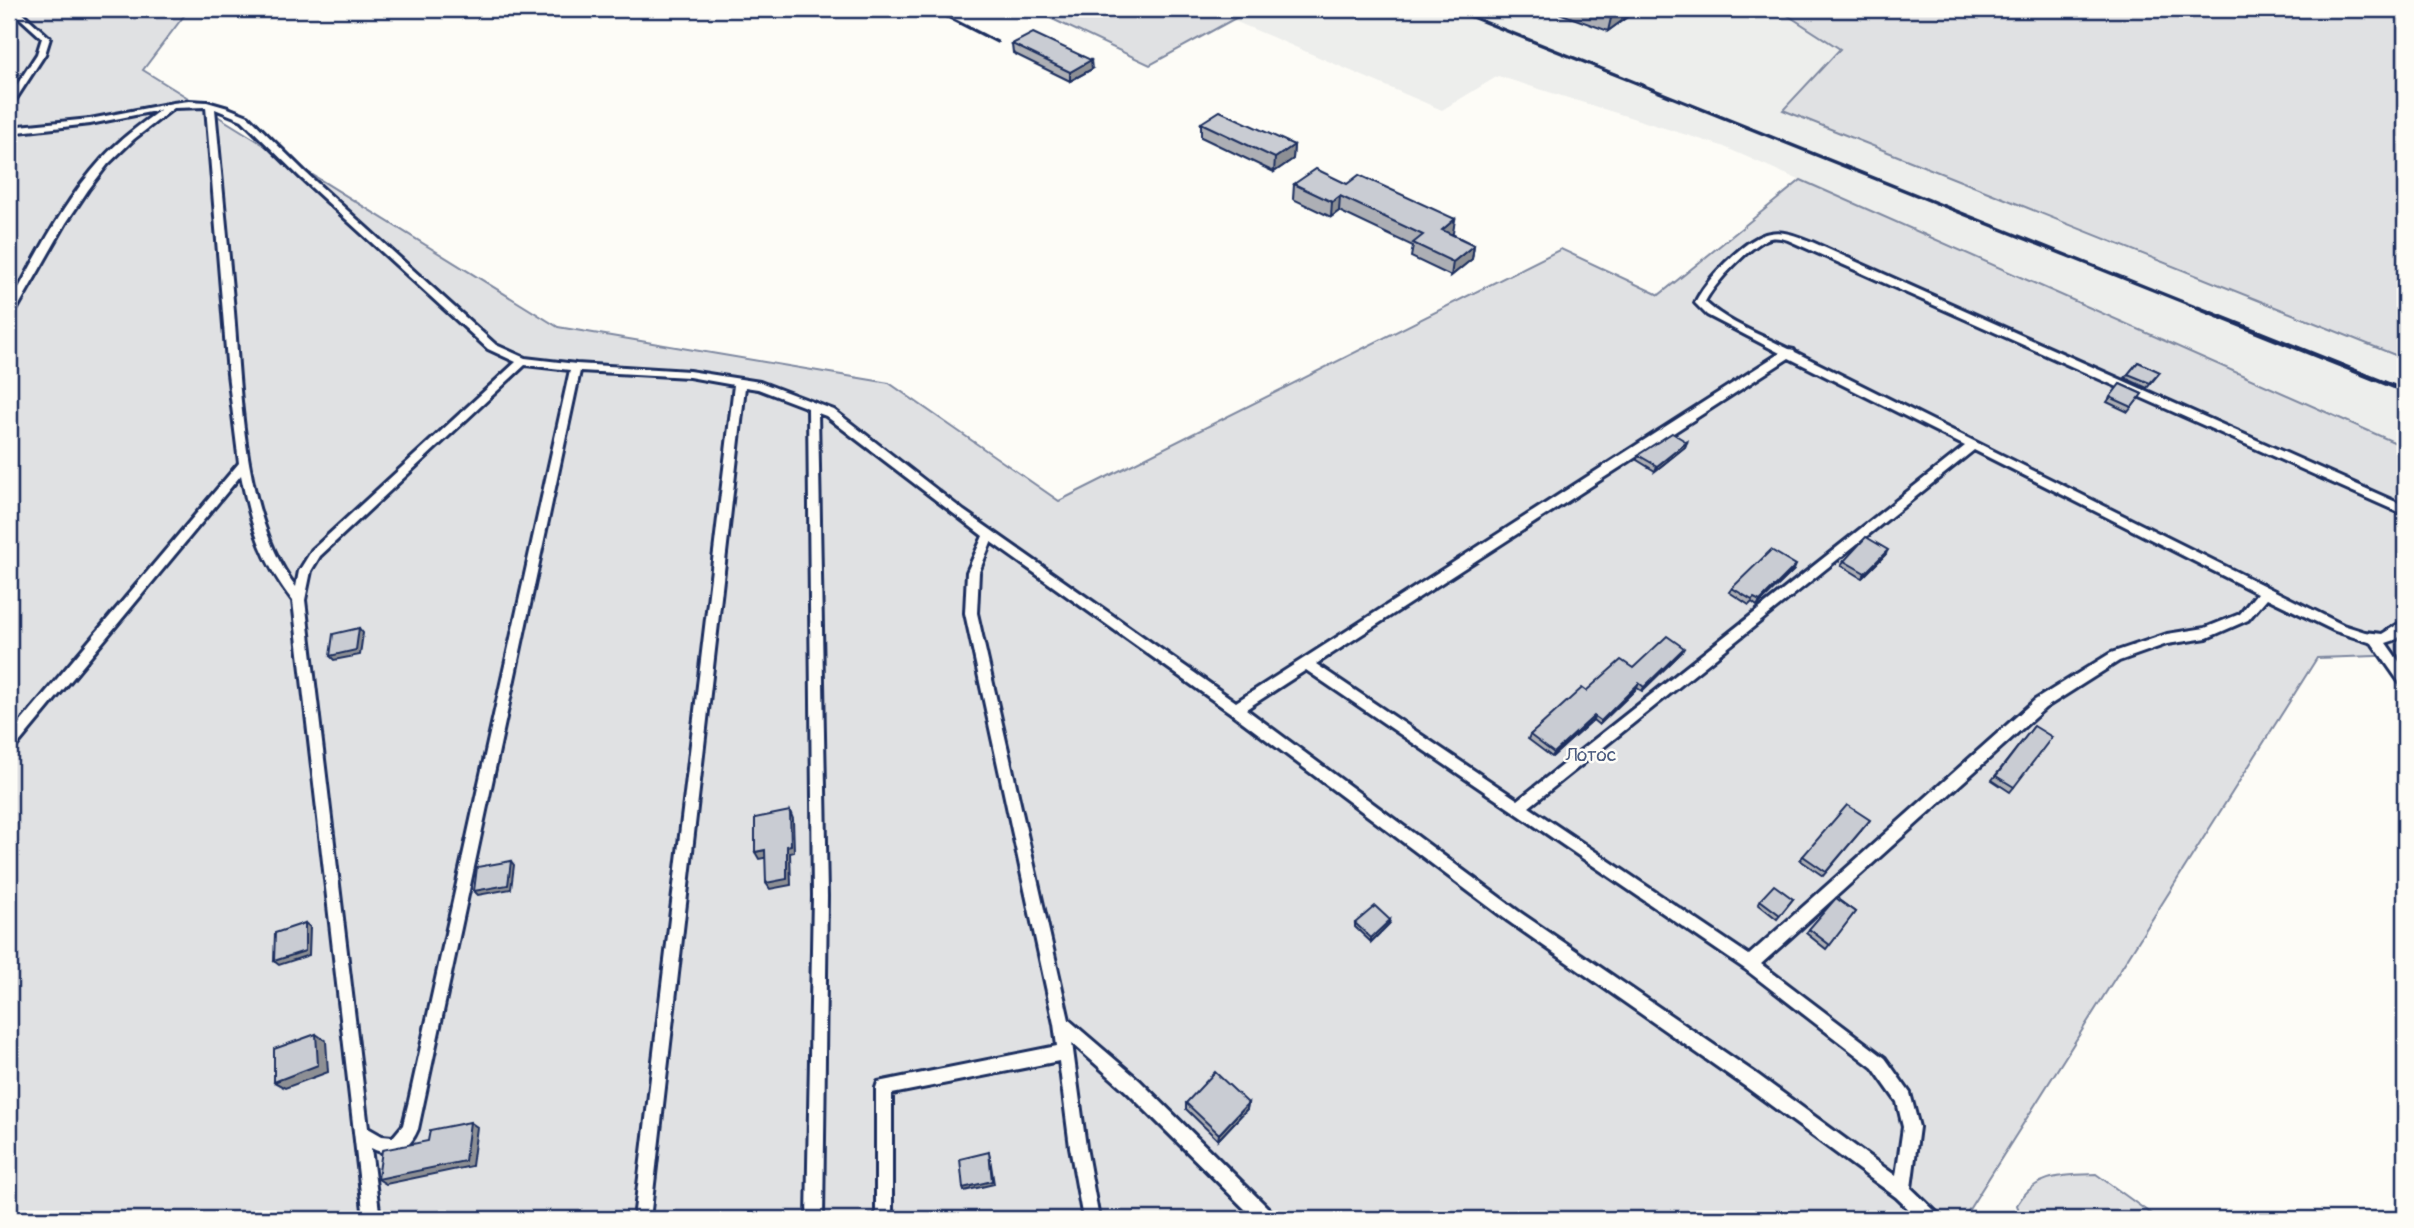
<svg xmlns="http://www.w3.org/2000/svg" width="2414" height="1228" font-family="Pangolin,sans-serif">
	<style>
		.built { fill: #edeeec }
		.green { fill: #e0e1e3; stroke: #7e88a0; stroke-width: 2 }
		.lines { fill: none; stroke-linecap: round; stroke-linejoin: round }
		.lane-casing { stroke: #1b2f5e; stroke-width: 6 }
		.lane { fill: #fdfcf7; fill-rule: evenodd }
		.rail-far1 { stroke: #1b2f5e; stroke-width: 3.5 }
		.rail { stroke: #1b2f5e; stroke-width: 5 }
		.wall { fill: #adafb5; stroke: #1b2f5e; stroke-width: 2 }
		.shaded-wall { fill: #8d8f94; stroke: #1b2f5e; stroke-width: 2 }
		.building { fill: #c9ccd3; stroke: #1b2f5e; stroke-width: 2 }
		.labels { text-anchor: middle; stroke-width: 5; stroke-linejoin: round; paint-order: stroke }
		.park-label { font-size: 19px; fill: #4c5c7f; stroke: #fdfcf7 }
	</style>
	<rect width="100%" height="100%" fill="#fdfcf7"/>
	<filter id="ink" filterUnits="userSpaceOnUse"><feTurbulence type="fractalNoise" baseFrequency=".0143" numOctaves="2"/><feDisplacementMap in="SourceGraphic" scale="14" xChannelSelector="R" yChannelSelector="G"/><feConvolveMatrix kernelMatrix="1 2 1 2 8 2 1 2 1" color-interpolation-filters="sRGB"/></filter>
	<g filter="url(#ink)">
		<!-- built -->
		<path class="built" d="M1252 9H1778L1840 49 1783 111 2405 359V447L1722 146 1498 76 1442 110 1232 20Z"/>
		<!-- green -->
		<path class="green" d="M9 9H189L143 70 558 327 889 383 1059 501 1561 249 1659 295 1801 180 2405 447V655L2317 658 1963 1219H9Z
			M1031 9H1252L1150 65Z
			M1778 9H2405V359L1783 110 1840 49Z
			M2096 1174 2158 1219H2022L2017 1205C2035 1174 2062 1175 2096 1174Z"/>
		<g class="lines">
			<defs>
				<path id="lane" d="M10 9H18L50 38 45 54 12 105 9 106V97L37 54 42 38Z
					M189 101 207 102 228 108 248 116 306 173 496 345 525 358 576 364 689 371 760 382 834 410 964 511 1236 702 1780 353 1707 315 1695 303C1705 281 1745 237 1770 233 1784 230 1799 237 1812 242L2405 506V515L1788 240C1782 238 1776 237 1770 238 1752 243 1713 285 1705 302 1728 323 1761 335 1789 349L1794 350 1795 352 2343 625 2365 632 2382 634 2405 620V633L2395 640 2386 643 2405 670V684L2400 683 2372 643 2335 631 2267 598 2248 620 2207 638 2167 644 2119 661 2045 708 1761 964 1885 1058 1910 1093 1919 1127 1911 1188 1937 1213 1939 1219H1919L1896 1197 1746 1087 1508 921 1231 713 991 542 979 572 977 613 1069 1020 1139 1080 1273 1213 1275 1219H1255L1127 1092 1072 1043 1086 1147 1099 1219H1083L1070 1147 1059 1061 892 1094V1219H876V1088L878 1082 1057 1046 1054 1024 965 613 967 572 983 536 826 416 818 413 827 896 823 1219H807L813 896 808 408 758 389 745 387 650 1219H634L734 385 689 377 580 371 418 1129C409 1151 393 1159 371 1148L380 1219H364L293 601C261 560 251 525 241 475L14 749 9 750V736L239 463 228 374 206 107 174 108 134 139 108 164 88 190 66 223 14 314 9 317V306C37 256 63 202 102 159 119 140 140 125 160 110L90 124 9 133V127L90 119 173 103ZM215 109 242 120 300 177 488 349 516 362 312 550 299 571 296 587C241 516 241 387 233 300 227 236 221 173 215 109ZM1789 358 1965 446 1518 800 1316 664ZM525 365 570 370 409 1101 403 1125 393 1137 382 1136 368 1128 305 600 311 571 320 556ZM1974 450 2257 593 2240 614 2205 628 2167 634 2111 653 2035 700 1749 955 1529 807ZM1306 670 1745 969 1873 1068 1897 1102 1903 1127 1896 1176 1758 1075 1518 911 1246 709Z"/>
			</defs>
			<!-- lane casing -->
			<use href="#lane" class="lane-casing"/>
			<!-- lane -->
			<use href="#lane" class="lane"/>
			<!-- rail-far1 -->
			<path class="rail-far1" d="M932 9 997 42
				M1452 9 2203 310"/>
			<!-- rail -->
			<path class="rail" d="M2198 308 2405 391"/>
		</g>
		<!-- wall -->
		<path class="wall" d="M1548 9H1635L1634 12 1608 31Z
			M1012 44 1092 69 1070 81 1013 53Z
			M1201 123 1294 145 1293 159 1274 172 1201 137Z
			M1294 184H1347L1455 219 1452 234 1474 245 1472 259 1451 276 1411 257 1413 246 1339 211 1331 217 1293 199Z
			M2138 362 2160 372 2147 388 2125 378Z
			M2120 384 2142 394 2128 412 2107 402Z
			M1687 442 1685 447 1655 471 1637 460 1638 455Z
			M1885 555 1862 578 1841 565 1844 561Z
			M1794 570 1757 606 1752 602 1749 605 1729 592 1732 588Z
			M1682 652 1642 691 1637 688 1599 725 1593 720 1552 757 1528 739 1530 735 1586 691 1633 668Z
			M2034 726 2014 787 2010 792 1992 780Z
			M1870 820 1823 876 1800 860 1803 856Z
			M1836 898 1855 912 1826 949 1806 933Z
			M1793 899 1777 919 1758 904 1760 900Z
			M1355 923 1389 924 1371 942 1355 927Z
			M1186 1103H1248L1247 1109 1218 1140 1186 1109Z"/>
		<!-- shaded-wall -->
		<path class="shaded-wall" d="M1623 9H1635L1634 12 1608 31 1611 18Z
			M1091 60 1092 69 1070 81V72Z
			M1294 145 1293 159 1274 172 1275 158Z
			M1340 196 1339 211 1331 217 1332 202Z
			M1455 219 1453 233 1440 244 1442 230Z
			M1474 245 1472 259 1451 276 1453 262Z
			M1687 442 1685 447 1655 471 1657 466Z
			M1888 550 1885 555 1862 578 1865 573Z
			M1796 565 1794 570 1757 606 1760 601Z
			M359 628 363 633 360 655 334 660 330 656Z
			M1684 648 1682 652 1642 691 1644 687Z
			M1639 683 1637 688 1599 725 1601 721Z
			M1594 716 1593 720 1552 757 1554 753Z
			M790 811 793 819 794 852 790 853 791 885 770 889 766 883Z
			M765 850 769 857 759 859 755 852Z
			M511 861 514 865 511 889 478 895 474 891Z
			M1390 920 1389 924 1371 942V938Z
			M305 923 310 927 309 955 279 965 274 961Z
			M316 1034 326 1041 328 1072 285 1088 274 1082Z
			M1248 1103 1247 1109 1218 1140 1219 1134Z
			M470 1122 477 1127 472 1166 386 1184 378 1179Z
			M989 1152 994 1184 964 1191 963 1188Z"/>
		<!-- building -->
		<path class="building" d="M1587 9H1623L1611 18Z
			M1033 33 1091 60 1070 72 1012 44Z
			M1220 111 1294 145 1275 158 1201 123Z
			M1316 169 1347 184 1359 175 1455 219 1442 230 1474 245 1453 262 1413 243 1423 235 1340 196 1332 202 1294 184Z
			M2138 362 2160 372 2150 383 2128 374Z
			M2120 384 2142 394 2132 407 2110 397Z
			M1672 433 1687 442 1657 466 1638 455Z
			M1866 537 1888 550 1865 573 1844 561Z
			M1771 550 1796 565 1760 601 1754 598 1752 600 1732 588Z
			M359 628 356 650 330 656 333 634Z
			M1667 636 1684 648 1644 687 1639 683 1601 721 1594 716 1554 753 1530 735 1582 688 1586 691 1621 660 1633 668Z
			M2034 726 2052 737 2014 787 1996 776Z
			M1847 805 1870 820 1826 872 1803 856Z
			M790 811 791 845 787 846V879L766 883 765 850 755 852V818Z
			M511 861 508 885 474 891 477 867Z
			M1774 885 1793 899 1780 915 1760 900Z
			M1836 898 1855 912 1830 945 1809 929Z
			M1375 906 1390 920 1371 938 1355 923Z
			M305 923V951L274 961 275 933Z
			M316 1034 318 1065 274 1082V1049Z
			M1215 1072 1248 1103 1219 1134 1186 1103Z
			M470 1122 465 1161 378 1179 382 1150 428 1141 430 1130Z
			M989 1152 992 1181 963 1188 960 1159Z"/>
	</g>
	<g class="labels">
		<!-- park labels -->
		<g class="park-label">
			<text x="1591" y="761">Лотос</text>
		</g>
	</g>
	<!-- margin -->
	<rect width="2414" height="1228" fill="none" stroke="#fdfcf7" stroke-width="35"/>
	<rect x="18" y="18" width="2379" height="1193" fill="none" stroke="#1b2f5e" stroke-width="2.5" filter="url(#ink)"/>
</svg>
